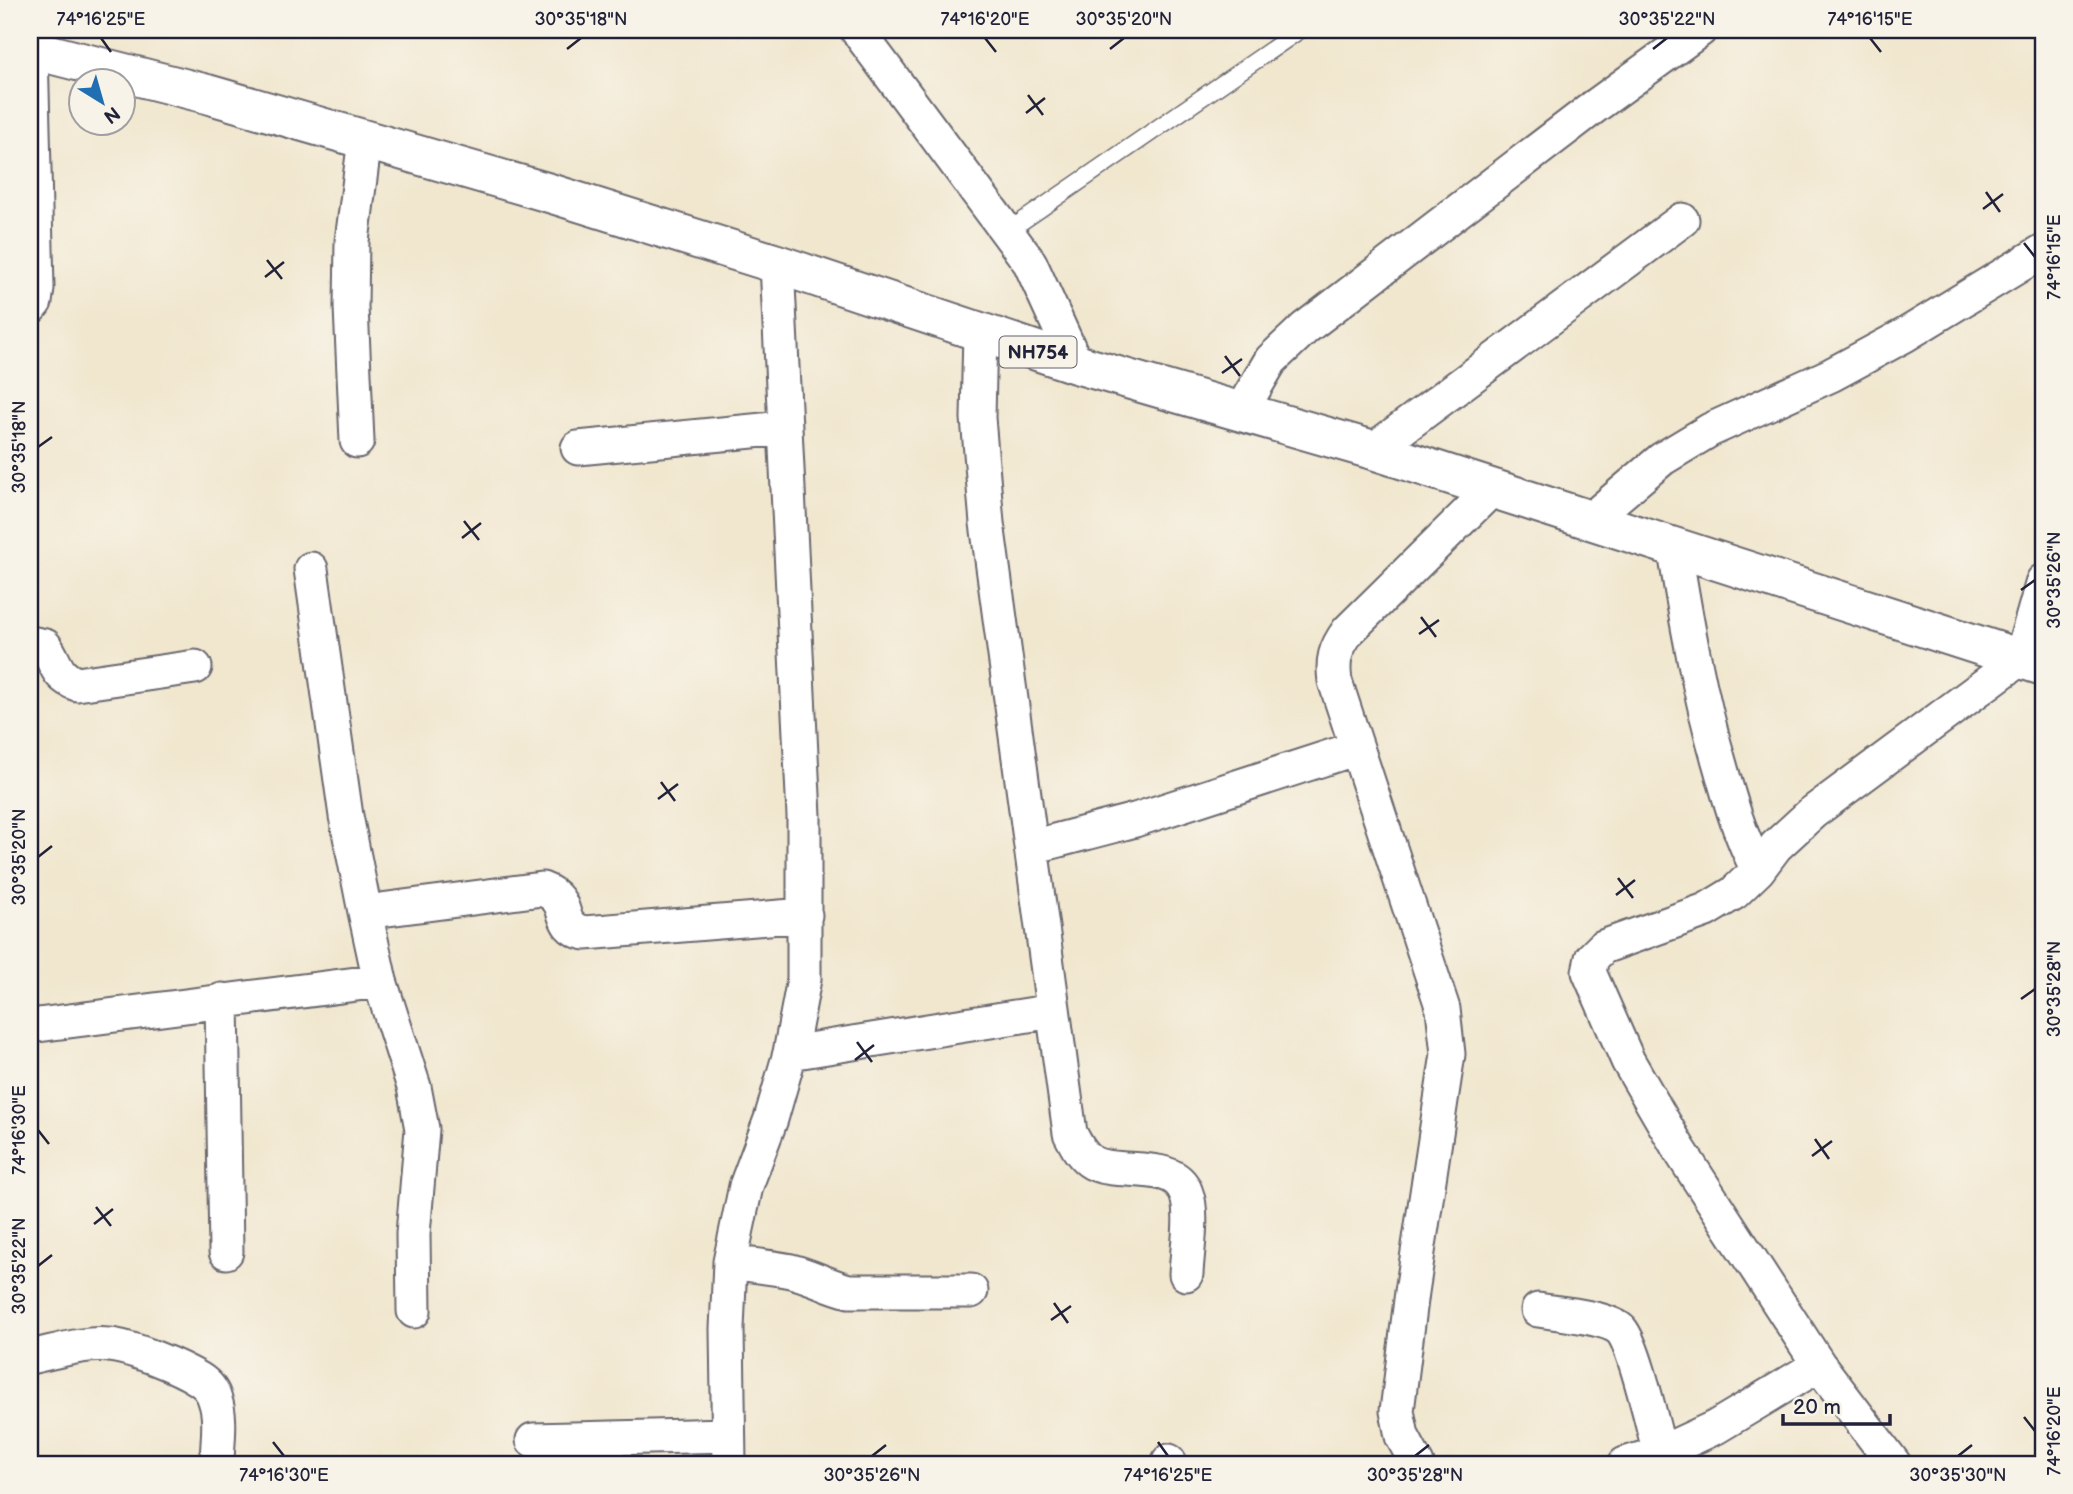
<svg xmlns="http://www.w3.org/2000/svg" width="2073" height="1494" font-family="'Balsamiq Sans',sans-serif">
	<style>
		.lines { fill: none; stroke-linecap: round; stroke-linejoin: round }
		.service-casing { stroke: #6a676f; stroke-width: 19 }
		.minor-casing { stroke: #6a676f; stroke-width: 37 }
		.trunk-casing { stroke: #6a676f; stroke-width: 42 }
		.service { stroke: #fff; stroke-width: 16 }
		.minor { stroke: #fff; stroke-width: 33 }
		.trunk { stroke: #fff; stroke-width: 38 }
		.ticks { fill: none; stroke: #22223b; stroke-width: 2.5 }
		.labels { text-anchor: middle; stroke-width: 6; stroke-linejoin: round; paint-order: stroke }
		.shield { fill: #f7f3e8; stroke: #62616f; stroke-width: 2 }
		.shield-label { font-size: 19px; font-weight: bold; fill: #22223b }
		.neatline { fill: none; stroke: #22223b; stroke-width: 2.5 }
		.ticks-label { font-size: 18px; text-anchor: middle; fill: #22223b }
	</style>
	<rect width="100%" height="100%" fill="#f7f3e8"/>
	<filter id="ink" filterUnits="userSpaceOnUse"><feTurbulence type="fractalNoise" baseFrequency=".0143" numOctaves="2"/><feDisplacementMap in="SourceGraphic" scale="14" xChannelSelector="R" yChannelSelector="G"/><feConvolveMatrix kernelMatrix="1 2 1 2 8 2 1 2 1" color-interpolation-filters="sRGB"/></filter>
	<filter id="wash" filterUnits="userSpaceOnUse"><feTurbulence type="fractalNoise" baseFrequency=".00686" numOctaves="4" result="noise"/><feDisplacementMap in="SourceGraphic" scale="28" xChannelSelector="R" yChannelSelector="G"/><feGaussianBlur stdDeviation="1.57" result="paint"/><feColorMatrix in="noise" values="0 0 0 0 0 0 0 0 0 0 0 0 0 0 0 0 0 1.4 0 .05"/><feComposite in="paint" operator="in"/></filter>
	<g filter="url(#wash)">
		<rect width="100%" height="100%" fill="#f1e7cf"/>
	</g>
	<g filter="url(#ink)">
		<g class="lines">
			<defs>
				<path id="service" d="M1008 231 1300 30"/>
				<path id="minor" d="M857 30 1030 263 1076 364
					M30 308 35 302 37 288 31 50
					M980 332 978 418 987 523 1070 1133C1076 1145 1082 1157 1093 1163 1119 1176 1175 1159 1186 1193 1194 1213 1187 1251 1186 1274
					M1241 411 1271 360 1305 328 1594 107 1700 30
					M357 441 351 307 352 241 365 139
					M578 448 784 428
					M1373 450 1682 220
					M1591 519 1662 459 1710 430 1831 375 1905 335 2043 251
					M1674 545C1686 620 1699 693 1720 765 1730 801 1740 836 1758 870
					M311 569 346 816 365 912 380 981 414 1087 422 1129 413 1234 414 1311
					M30 643 45 646C57 663 55 676 77 684L195 667
					M1032 847 1135 820 1357 748
					M365 912 542 889C575 901 553 926 585 933L805 915
					M222 1000 226 1252
					M30 1026 380 981
					M790 1053 1053 1011
					M730 1262C750 1265 771 1267 791 1271 811 1276 829 1286 849 1291H971
					M1538 1310C1557 1313 1608 1317 1621 1330 1635 1346 1653 1428 1660 1453
					M30 1357C55 1352 84 1342 109 1345 132 1347 180 1367 199 1379 207 1384 213 1392 215 1400 222 1419 217 1444 217 1464
					M533 1440 728 1435
					M1169 1461V1464
					M729 1464 727 1329 730 1262 746 1186 771 1119 790 1053 804 979V816L777 264
					M1417 1464 1402 1436 1397 1411 1412 1292 1448 1054 1443 1009 1335 681C1332 660 1335 649 1348 631L1493 488
					M1625 1464 1660 1453 1716 1427 1819 1365
					M1894 1464 1819 1365 1679 1149 1628 1061 1589 972 1592 958 1603 947 1706 910 1734 893 1758 870 1776 846 1812 813 2021 658 2043 581"/>
				<path id="trunk" d="M30 49 207 94 553 194 777 264 1076 364 1373 450 2043 666"/>
			</defs>
			<!-- service casing -->
			<use href="#service" class="service-casing"/>
			<!-- minor casing -->
			<use href="#minor" class="minor-casing"/>
			<!-- trunk casing -->
			<use href="#trunk" class="trunk-casing"/>
			<!-- service -->
			<use href="#service" class="service"/>
			<!-- minor -->
			<use href="#minor" class="minor"/>
			<!-- trunk -->
			<use href="#trunk" class="trunk"/>
		</g>
	</g>
	<!-- ticks -->
	<path class="ticks" d="M101 38 111 52M985 38 996 52M1870 38 1881 52M567 49 581 38M1110 49 1124 38M1653 49 1667 38M1028 95 1043 115M1026 113 1045 98M1986 192 2000 212M1983 209 2003 194M2024 243 2035 257M267 260 282 279M265 277 284 262M1225 356 1240 376M1222 373 1242 359M38 447 52 437M464 521 479 540M462 538 481 523M2021 590 2035 580M1421 617 1436 637M1419 634 1439 620M661 782 675 801M658 799 678 784M38 857 52 846M1618 878 1633 898M1616 895 1635 880M2021 999 2035 989M857 1042 872 1062M855 1060 874 1045M38 1130 49 1144M1815 1139 1829 1159M1812 1156 1832 1141M96 1207 111 1226M94 1224 113 1209M38 1266 52 1255M1054 1303 1068 1323M1051 1320 1071 1306M2024 1417 2035 1431M273 1442 284 1456M1158 1442 1168 1456M872 1456 886 1445M1415 1456 1429 1445M1958 1456 1972 1445"/>
	<g class="labels">
		<!-- shield labels -->
		<rect class="shield" x="999.5" y="336.5" width="77" height="31" rx="5"/>
		<g class="shield-label">
			<text x="1038" y="359">NH754</text>
		</g>
	</g>
	<!-- margin -->
	<rect width="2073" height="1494" fill="none" stroke="#f7f3e8" stroke-width="77"/>
	<!-- north arrow -->
	<g transform="translate(102 102) rotate(143)"><circle r="33" fill="#f7f3e8" stroke="#a29fa3" stroke-width="2"/>
	<path d="M0-5L12 26L0 18L-12 26Z" fill="#1f6fb2"/>
	<text y="-10" font-size="19" font-weight="bold" text-anchor="middle" fill="#22223b">N</text>
	</g>
	<!-- scale -->
	<path d="M1783 1414v10h107v-10" fill="none" stroke="#22223b" stroke-width="3.5"/>
	<text x="1793" y="1414" font-size="21" fill="#22223b" stroke="#f7f3e8" stroke-width="5" paint-order="stroke">20 m</text>
	<rect x="38" y="38" width="1997" height="1418" class="neatline"/>
	<g class="ticks-label">
		<text x="101" y="25">74°16'25"E</text>
		<text x="581" y="25">30°35'18"N</text>
		<text x="985" y="25">74°16'20"E</text>
		<text x="1124" y="25">30°35'20"N</text>
		<text x="1667" y="25">30°35'22"N</text>
		<text x="1870" y="25">74°16'15"E</text>
		<text transform="translate(2054 257) rotate(-90)" y="6">74°16'15"E</text>
		<text transform="translate(19 447) rotate(-90)" y="6">30°35'18"N</text>
		<text transform="translate(2054 580) rotate(-90)" y="6">30°35'26"N</text>
		<text transform="translate(19 857) rotate(-90)" y="6">30°35'20"N</text>
		<text transform="translate(2054 989) rotate(-90)" y="6">30°35'28"N</text>
		<text transform="translate(19 1130) rotate(-90)" y="6">74°16'30"E</text>
		<text transform="translate(19 1266) rotate(-90)" y="6">30°35'22"N</text>
		<text transform="translate(2054 1431) rotate(-90)" y="6">74°16'20"E</text>
		<text x="284" y="1481">74°16'30"E</text>
		<text x="872" y="1481">30°35'26"N</text>
		<text x="1168" y="1481">74°16'25"E</text>
		<text x="1415" y="1481">30°35'28"N</text>
		<text x="1958" y="1481">30°35'30"N</text>
	</g>
</svg>
